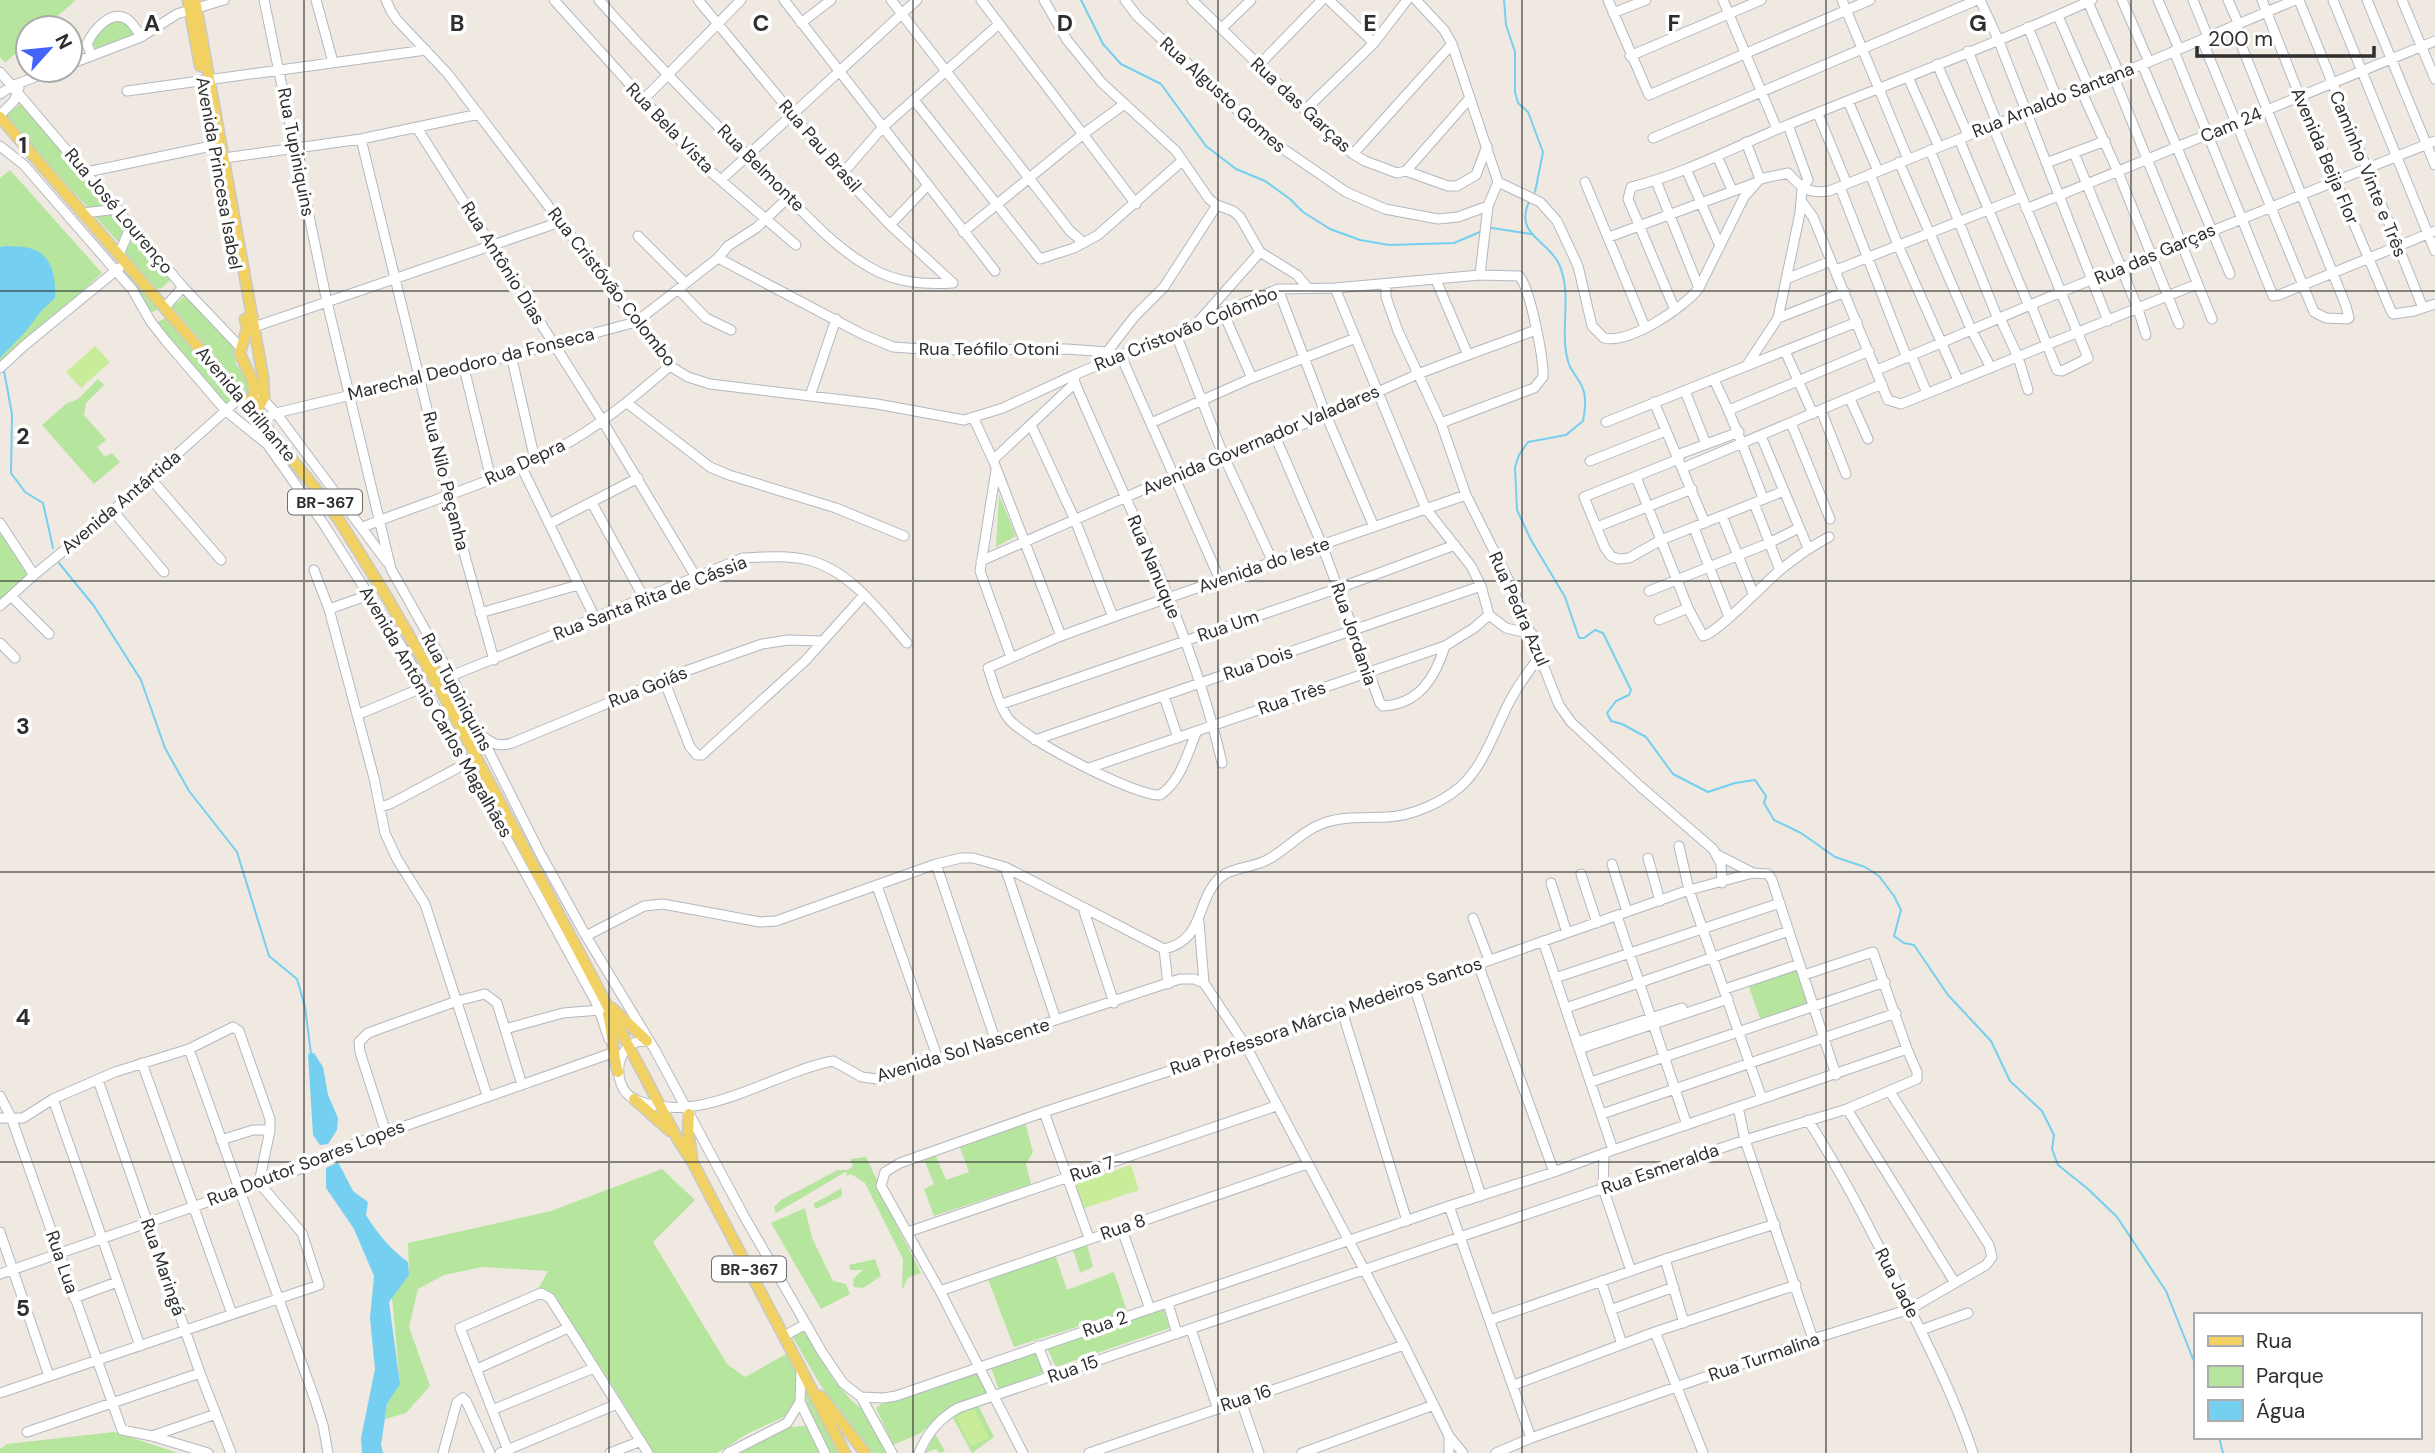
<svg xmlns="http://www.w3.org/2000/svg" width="2435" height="1453" font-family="'DM Sans',sans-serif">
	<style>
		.green { fill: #b6e59e }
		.pitch { fill: #c9ec9a }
		.water { fill: #75cff0 }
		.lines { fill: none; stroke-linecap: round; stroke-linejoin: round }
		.stream { stroke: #75cff0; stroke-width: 2 }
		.minor-casing { stroke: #b4b7c1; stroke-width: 11 }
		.major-casing { stroke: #c9c9c9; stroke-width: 13 }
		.minor { stroke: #fff; stroke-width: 9 }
		.major { stroke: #f2d163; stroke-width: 10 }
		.grid { fill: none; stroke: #2e2e2e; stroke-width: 2; stroke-opacity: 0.55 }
		.labels { text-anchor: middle; stroke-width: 7; stroke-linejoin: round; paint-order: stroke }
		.shield { fill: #fff; stroke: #6d6d6d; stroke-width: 2 }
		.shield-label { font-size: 16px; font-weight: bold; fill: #2e2e2e }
		.street-label { font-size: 18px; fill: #2e2e2e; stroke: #fff }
		.grid-label { font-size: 23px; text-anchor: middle; font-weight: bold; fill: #2e2e2e; stroke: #fff; stroke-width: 7; stroke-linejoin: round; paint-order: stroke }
	</style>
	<rect width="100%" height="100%" fill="#efe9e1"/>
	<!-- green -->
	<path class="green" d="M0 0H76L44 28H28V42L5 63 0 57Z
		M124 20 136 35 97 51 92 42C98 28 110 21 124 20Z
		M22 103 112 208 90 210 5 116Z
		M10 170 102 273 0 364V178Z
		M116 212 126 226 120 244 93 214Z
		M134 234 171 279 162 288 157 289 125 254Z
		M126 268 157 305V310L153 312 148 311 133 285 122 272Z
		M186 295 233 345 236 365 246 376 250 391 247 394 172 307Z
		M168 317 234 395 225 404 157 327V322Z
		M98 379 104 385 86 403 84 415 106 440 97 447 105 457 112 453 120 462 94 484 42 425 66 404 78 399Z
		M999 495 1016 536 996 547Z
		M2 533 28 574 0 601V535Z
		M1798 966 1812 1006 1762 1024 1748 984Z
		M1025 1122 1033 1152 1026 1164 1031 1184 934 1216 924 1189 934 1184 924 1159 935 1154 946 1180 969 1172 959 1145Z
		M866 1157 877 1180 878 1189 921 1273 908 1278 902 1290 903 1259 865 1183 851 1174 846 1176 847 1171 776 1213 774 1207 781 1200 838 1170H848L853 1166 850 1159Z
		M662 1169 695 1200 653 1242 727 1364 745 1377 788 1353 796 1372V1401L784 1417 747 1434 717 1453H653L612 1385 554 1297 537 1291 548 1271 482 1267 444 1275 418 1289 409 1327 430 1386 406 1413 385 1419 387 1404 400 1384 392 1297 409 1275 408 1243 551 1211Z
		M842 1188V1196L816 1209 813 1204Z
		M805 1208 812 1238 833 1281 846 1284 850 1294 821 1309 771 1223Z
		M1087 1245 1093 1267 1080 1273 1073 1249Z
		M1055 1254 1067 1290 1114 1272 1127 1311 1014 1347 987 1277Z
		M875 1259 881 1276 863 1288 854 1287 853 1279 863 1270H850L849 1265Z
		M1163 1308 1170 1328 1056 1367 1046 1346Z
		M803 1329 833 1379 852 1401 866 1412 887 1453H873L821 1386 792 1336Z
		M1038 1350 1045 1372 999 1390 991 1367Z
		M979 1370 990 1396 940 1416 921 1433 893 1445 876 1408 884 1402Z
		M805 1380 843 1453H830C814 1425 805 1413 805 1380Z
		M978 1405 994 1437 972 1453 953 1418 943 1424 951 1414Z
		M807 1426 821 1453H734L786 1427Z
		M114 1432 178 1453H0V1449L7 1444Z
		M935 1434 945 1451 940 1453 936 1449 925 1453Z"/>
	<!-- pitch -->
	<path class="pitch" d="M95 346 110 362 81 388 66 372Z
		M1131 1165 1139 1190 1082 1209 1074 1184Z
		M974 1408 989 1438 971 1446 956 1417Z"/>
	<!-- water -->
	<path class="water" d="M8 246C16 247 25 246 32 249 53 255 56 279 55 298L42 310 26 331 0 358V247Z
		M314 1053 323 1067 328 1095 338 1118 337 1130 328 1144 320 1145 313 1135 308 1054Z
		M338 1162 353 1191 368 1202 366 1215C378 1234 390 1249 408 1262L409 1275 389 1302 400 1384 387 1404 381 1445 383 1453H362L361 1438 375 1369 370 1318 374 1276 354 1229 326 1188V1168Z"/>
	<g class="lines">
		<!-- stream -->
		<path class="stream" d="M1081 0 1103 44 1121 64 1161 84 1206 146 1236 169 1265 181 1290 199 1303 212 1330 229 1360 240 1389 245 1454 243 1480 232
			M1504 0 1506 25 1515 52V92L1518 103 1528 112 1543 152 1535 192
			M1529 202C1514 235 1548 240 1559 264 1573 295 1559 329 1568 361 1570 371 1580 379 1583 389 1587 399 1585 411 1583 421L1566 435 1528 442 1519 455 1515 467 1517 510 1531 540 1565 597 1579 638H1584L1595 630 1603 633 1631 690 1629 695 1616 701 1607 713 1611 721 1622 724 1646 737 1673 774 1708 792 1735 783 1755 780 1766 796 1764 803 1774 820 1801 833 1835 857 1865 867 1879 876 1894 896 1901 910 1894 936 1904 943 1914 945 1948 995 1991 1041 2010 1081 2042 1111 2054 1135 2052 1149 2058 1165 2088 1189 2117 1217 2166 1291 2195 1364
			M1488 229 1492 228 1531 234
			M4 371 12 414 11 473 25 492 43 503 53 548
			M59 563 94 606 141 680 165 748 189 791 237 852 269 956 297 979 305 1007 311 1054
			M2219 1437 2223 1453"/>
		<defs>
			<path id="minor" d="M264 0 327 302 391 569 451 676 540 853 586 936 655 1050 744 1216 822 1352 843 1383 861 1397 892 1453
				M316 0 333 62
				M386 0 391 11 397 20 448 74 670 366 688 377 710 384 877 404 964 420 1003 408 1074 375 1278 289 1335 288 1480 275 1519 276C1530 287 1544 360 1543 377L1534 388 1441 423
				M554 0 689 150 710 171 796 245
				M599 0C654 62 713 122 772 180 802 211 833 247 871 268 897 283 924 285 953 283
				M698 0 842 174 890 225 953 283
				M784 0 995 271
				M891 0 1070 231 1084 243
				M981 0 1136 204
				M1044 0 1067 40 1102 83 1176 151 1209 199 1217 205 1233 211 1240 217 1260 252 1297 275 1308 288
				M1125 0 1137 16 1266 137 1346 192 1385 209 1438 219 1458 217 1488 206
				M1192 0 1305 110 1353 154 1365 161 1397 173 1406 171 1448 186H1457L1476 175 1487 146
				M1329 0 1374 43
				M1416 0 1444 30 1452 44 1498 182 1540 202 1557 221 1578 266 1592 326 1604 338C1629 344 1684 308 1699 288L1744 197 1760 179
				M1608 0 1649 95 1870 0
				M1723 0 1777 129
				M1842 0 1908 159
				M1980 0 1998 39 2108 321
				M2122 0 2149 62
				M2158 0 2179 49
				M2193 0 2208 37
				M2228 0 2239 25
				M2262 0 2300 97 2391 311 2393 314 2414 311 2435 304
				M2299 0 2423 308
				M2333 0 2435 251
				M2367 0 2435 165
				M2402 0 2435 79
				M2088 2 2119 73
				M1613 13 1646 0
				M2058 16 2088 85
				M801 23 831 0
				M2028 27 2057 98
				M1221 29 1251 0
				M2202 40 2314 312 2326 318 2347 319 2349 318 2346 306 2234 27
				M1968 51 1997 123
				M2174 51 2273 296 2279 295 2435 231
				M92 56 87 44C93 31 110 9 127 19 133 23 137 30 141 37
				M1630 56 1761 0
				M70 64 141 37 177 14 224 0
				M1937 64 1968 135
				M2142 64 2230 274
				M1259 65 1322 0
				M0 72 183 287 241 348
				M2113 75 2212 319
				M1908 77 1939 147
				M2080 88 2118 172 2179 324
				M127 91 426 50
				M0 94 12 86 53 70
				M914 100 1040 259 1074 248 1098 235 1182 161
				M642 101 741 0
				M1848 101 1878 171
				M1305 110 1374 43 1407 0
				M1818 114 1847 184
				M0 115 14 101 19 88
				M1992 124 2088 358 2062 371 2057 370 2031 305
				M417 128 602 420 696 577
				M1653 138 1977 0
				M361 139 448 495 494 660
				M1959 139 2029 306
				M1746 142 1760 179
				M0 146 24 165 116 271 132 289 151 322 166 341 226 411 267 444 323 523 403 649 597 1004 609 1039
				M1930 150 1998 319
				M2074 153 2138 309 2146 335
				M1353 154 1452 44
				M1717 156 1732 190
				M217 159 361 139 479 114
				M1899 162 1971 329 1991 368
				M2046 163 2105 141
				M1686 169 1720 246
				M1406 171 1470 98
				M88 174 87 172 221 144
				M842 174 883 127 999 24
				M1870 174 1898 245 1958 380
				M1760 179 1788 173C1801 188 1808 194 1829 191L2027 112 2080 88 2149 62 2295 0
				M721 180 917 0
				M1656 181 1699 288
				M1585 182 1645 327
				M1840 187 1907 358
				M1802 202 1813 217 1888 400 1901 404 2197 284
				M2026 209 2435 41
				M83 213 118 209
				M890 225 928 185
				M963 232 1082 135 1123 105
				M638 236 685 283
				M1609 237 1755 183
				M119 255 131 225
				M718 258 862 334 893 347 937 350 1067 349 1107 352 1121 356 1220 580
				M1836 270 2021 197
				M1480 275 1488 206 1498 182
				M1786 279 1831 261
				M1386 284V297L1398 331 1441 423 1466 495 1512 587 1559 705 1571 722 1641 787 1713 849 1721 864 1722 883
				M1335 288 1426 509 1471 566 1481 586 1489 615 1506 628 1532 634
				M678 289 706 318 731 330
				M1278 289 1326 415 1374 527
				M165 307 183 287
				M1675 310 1628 199 1631 187C1685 174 1734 147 1785 126 1887 84 1992 46 2092 0
				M1223 312 1252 378
				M1778 318 1845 292
				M2000 318 2018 357 2028 390
				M1199 321 1260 252
				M251 328 560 222
				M1175 332 1224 457 1273 562
				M1785 351 1813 414
				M1107 352 1135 316 1164 287 1217 205
				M511 355 535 460
				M1468 355 1536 330
				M1912 357 1927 393
				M1747 365 1778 318 1800 213 1802 189 1808 180 1788 125
				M0 368 25 345 119 268
				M464 368 491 479
				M1877 370 2061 292 2435 141
				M1074 375 1075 383C1128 507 1192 630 1222 763
				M1714 380C1734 419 1747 457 1763 498
				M1685 391 1706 444
				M259 395 276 413 387 562
				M810 396 836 319
				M1850 399 1868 439
				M1654 402 1705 523
				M627 403 710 467 729 475 836 508 904 536
				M1729 410 1869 351
				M1821 410 1846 474
				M973 417 993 460 1061 636
				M1606 422 1857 322
				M1151 423 1252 378 1356 338
				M1791 423 1830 519
				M1031 425 1075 520 1113 617
				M261 426 268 417 276 413 464 368 636 322 718 258 728 246 756 228 789 197
				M1275 436 1322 545 1380 703 1383 706C1419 704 1435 678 1445 646
				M1761 436 1808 548
				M1677 455 1739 432
				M1679 459 1584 497 1605 548 1611 556 1618 559 1629 558 1661 540 1784 491
				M993 460 1075 383
				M1590 461 1666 431
				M521 466 595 618
				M1683 468 1882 384
				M996 470 980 571 1011 657
				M1636 477 1688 608 1703 636C1717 633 1764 584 1779 571 1795 558 1811 546 1829 537
				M151 479 221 560
				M592 503 644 598
				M1754 503 1780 570
				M113 511 164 572
				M1722 516 1753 593
				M0 523 34 575
				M549 524 638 478
				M363 527C427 501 496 482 557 449 599 427 635 396 670 366
				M1597 527 1692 489
				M1694 528 1729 617
				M981 561 1174 476 1326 415 1418 374 1468 355 1436 280
				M314 570 329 609 374 778 385 833 397 859 425 904 487 1095
				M1649 591 1769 543 1799 528
				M11 596 49 634
				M0 606 34 575 128 498 241 397
				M329 609 369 595
				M480 613 578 585
				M1659 620 1688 608
				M0 643 15 658
				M451 676 743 558C764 557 787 555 808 560 850 570 880 612 907 643
				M664 680 690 747 697 755H702L805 661 864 595
				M1164 696 1178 738
				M1002 704 1339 588 1455 545
				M357 715 424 687
				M1197 731C1187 754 1181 781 1160 795 1137 797 1022 738 1008 718 998 704 994 684 988 668L1061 636 1113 617 1466 495
				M482 736C493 744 498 747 512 743L683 672 762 644 788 640 821 641
				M1035 740 1481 586
				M1089 768 1445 646 1474 628 1489 615
				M380 807 390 804 465 764
				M1679 846 1689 890 1762 1099
				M1718 855 1753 873 1768 874 1772 880 1836 1075
				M1648 858 1660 901
				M936 864 995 1039
				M1612 864 1627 912
				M1005 867 1056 1020
				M1581 874 1597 923
				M1551 883 1567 933
				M877 886 938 1059
				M1083 908 1114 1003
				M1617 916 1687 1125
				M1473 918 1489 960
				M1199 922 1204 983 1246 1046 1404 1345 1449 1436 1463 1453
				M586 936 644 906 663 904 760 922 776 921 936 864 961 858H973L1005 867 1164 949C1208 940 1194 894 1225 874 1237 867 1253 867 1265 861 1286 851 1301 831 1324 823 1344 816 1366 818 1387 817 1412 816 1441 803 1460 787 1485 765 1495 728 1511 699 1519 684 1530 669 1541 655
				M1543 941 1613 1150
				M1164 949 1168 984
				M1478 964 1554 1172
				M1555 978 1780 903
				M1414 986 1481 1196
				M1725 989 1800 964
				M1566 1008 1789 931
				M1342 1011 1407 1221
				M505 1029 563 1013 600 1010
				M649 1042C615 1035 608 1088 636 1100 703 1127 770 1073 833 1061L862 1077 877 1079 1180 979H1194L1204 983
				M1577 1042 1682 1008
				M189 1049 315 1400 323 1425 328 1453
				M1579 1049 1728 999
				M142 1063 232 1314
				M98 1080 200 1373 231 1453
				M1591 1082 1885 982
				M0 1096 11 1117 122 1430 152 1436 208 1453
				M53 1099 140 1346
				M1738 1107 1745 1140 1813 1339
				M1847 1109 1955 1283
				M1044 1112 1089 1238
				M1602 1114 1896 1013
				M0 1118H23L53 1099 115 1072 189 1049 233 1027 239 1031 270 1119V1130L259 1183 302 1233 319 1285 0 1393
				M1808 1120C1844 1176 1874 1236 1903 1295 1929 1347 1955 1398 1973 1453
				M386 1133 360 1052 359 1042 368 1033 457 1001 485 994 497 1003 522 1085
				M221 1140 253 1130H270
				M1604 1154 1603 1188 1631 1271
				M1449 1206 1531 1438 1496 1453
				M1121 1227 1150 1309
				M0 1232 49 1376
				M908 1232 1276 1106
				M1665 1259 1684 1323
				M0 1274 293 1172 354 1144 612 1053
				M1601 1281 1622 1344
				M940 1291 1307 1164
				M74 1298 117 1282
				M1168 1303 1177 1334
				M1610 1310 1674 1287
				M1490 1320 1665 1259 1775 1224
				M1191 1329 1217 1407
				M1921 1330 1968 1313
				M1655 1332 1703 1453
				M784 1336 806 1324
				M1038 1346 1050 1376
				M477 1369 568 1328
				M1514 1385 1655 1332 1796 1285
				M861 1397 883 1398 896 1396 1449 1206 1554 1172 1613 1150 1907 1049 1873 952 1804 975
				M1241 1401 1259 1453
				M800 1402 825 1453
				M492 1410 594 1368
				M27 1432 200 1373
				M152 1436 216 1414
				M1449 1436V1453
				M1531 1438 1813 1339 1910 1309 1986 1265 1992 1257 1989 1245 1890 1092
				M443 1453 457 1402 463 1398 466 1401 490 1453
				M500 1453 617 1404
				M509 1453 460 1328 541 1293 550 1298 648 1453
				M610 1453 641 1441
				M728 1453 787 1423 800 1402 801 1370
				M919 1453C928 1432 939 1419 958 1408L1745 1140 1847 1109 1917 1079V1072L1907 1049
				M1023 1453 940 1291 881 1186 885 1172 900 1163 1044 1112 1246 1046 1689 890 1753 873
				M1089 1453 1404 1345
				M1302 1453 1434 1405"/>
			<path id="major" d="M188 0 200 66
				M195 0 263 377 264 398 255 413
				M0 117 255 413 315 488 339 520 385 594 444 696 677 1138 693 1163 845 1453
				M245 319 247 329 240 353C246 372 263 388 248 406
				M432 673 437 653
				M612 1008 647 1041
				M608 1014C613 1034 612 1053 618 1072
				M634 1099 670 1131
				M689 1114 688 1132 692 1157
				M821 1396 865 1453"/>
		</defs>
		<!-- minor casing -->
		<use href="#minor" class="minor-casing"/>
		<!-- major casing -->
		<use href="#major" class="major-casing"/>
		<!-- minor -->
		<use href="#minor" class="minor"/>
		<!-- major -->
		<use href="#major" class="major"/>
	</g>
	<!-- grid -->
	<path class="grid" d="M304 0V1453M609 0V1453M913 0V1453M1218 0V1453M1522 0V1453M1826 0V1453M2131 0V1453M0 291H2435M0 581H2435M0 872H2435M0 1162H2435"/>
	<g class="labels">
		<!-- shield labels -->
		<g class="shield">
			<rect x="288" y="489.5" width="74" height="25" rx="5"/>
			<rect x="712" y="1256.5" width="74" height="25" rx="5"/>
		</g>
		<g class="shield-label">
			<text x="325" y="508">BR-367</text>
			<text x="749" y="1275">BR-367</text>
		</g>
		<!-- street labels -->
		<g class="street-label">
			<text transform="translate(1223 95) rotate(42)" y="6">Rua Algusto Gomes</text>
			<text transform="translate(2053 100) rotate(-22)" y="6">Rua Arnaldo Santana</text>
			<text transform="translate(1301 105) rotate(43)" y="6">Rua das Garças</text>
			<text transform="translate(2231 125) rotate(-23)" y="6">Cam 24</text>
			<text transform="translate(670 128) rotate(46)" y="6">Rua Bela Vista</text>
			<text transform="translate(820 146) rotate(49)" y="6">Rua Pau Brasil</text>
			<text transform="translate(296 152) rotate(79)" y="6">Rua Tupiniquins</text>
			<text transform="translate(2325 156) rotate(67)" y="6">Avenida Beija Flor</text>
			<text transform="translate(761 168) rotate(45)" y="6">Rua Belmonte</text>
			<text transform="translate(219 173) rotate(80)" y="6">Avenida Princesa Isabel</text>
			<text transform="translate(2368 174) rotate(68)" y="6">Caminho Vinte e Três</text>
			<text transform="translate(119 211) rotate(50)" y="6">Rua José Lourenço</text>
			<text transform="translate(2155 254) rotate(-23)" y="6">Rua das Garças</text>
			<text transform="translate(503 263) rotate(58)" y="6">Rua Antônio Dias</text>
			<text transform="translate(612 287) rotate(52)" y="6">Rua Cristóvão Colombo</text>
			<text transform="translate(1186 329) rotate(-22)" y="6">Rua Cristovão Colômbo</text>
			<text x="989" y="355">Rua Teófilo Otoni</text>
			<text transform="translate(471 364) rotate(-14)" y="6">Marechal Deodoro da Fonseca</text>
			<text transform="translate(246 404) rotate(50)" y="6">Avenida Brilhante</text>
			<text transform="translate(1261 440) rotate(-23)" y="6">Avenida Governador Valadares</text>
			<text transform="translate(525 462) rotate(-25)" y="6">Rua Depra</text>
			<text transform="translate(446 481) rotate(76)" y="6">Rua Nilo Peçanha</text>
			<text transform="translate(121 502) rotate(-40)" y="6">Avenida Antártida</text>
			<text transform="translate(1264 565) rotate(-19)" y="6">Avenida do leste</text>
			<text transform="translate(1154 567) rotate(67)" y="6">Rua Nanuque</text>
			<text transform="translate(650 598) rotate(-21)" y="6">Rua Santa Rita de Cássia</text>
			<text transform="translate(1519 609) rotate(66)" y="6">Rua Pedra Azul</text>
			<text transform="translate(1228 626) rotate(-19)" y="6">Rua Um</text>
			<text transform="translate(1354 634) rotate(71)" y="6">Rua Jordania</text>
			<text transform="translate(1258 663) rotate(-19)" y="6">Rua Dois</text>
			<text transform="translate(648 687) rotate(-22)" y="6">Rua Goiás</text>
			<text transform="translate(457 692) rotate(62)" y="6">Rua Tupiniquins</text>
			<text transform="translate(1292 698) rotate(-19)" y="6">Rua Três</text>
			<text transform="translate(436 712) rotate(60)" y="6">Avenida Antônio Carlos Magalhães</text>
			<text transform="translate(1326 1016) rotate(-19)" y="6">Rua Professora Márcia Medeiros Santos</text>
			<text transform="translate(963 1050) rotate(-17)" y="6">Avenida Sol Nascente</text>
			<text transform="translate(306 1163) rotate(-21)" y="6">Rua Doutor Soares Lopes</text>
			<text transform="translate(1092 1169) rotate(-19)" y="6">Rua 7</text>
			<text transform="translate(1660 1169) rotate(-19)" y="6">Rua Esmeralda</text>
			<text transform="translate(1123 1227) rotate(-19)" y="6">Rua 8</text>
			<text transform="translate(62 1262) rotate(71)" y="6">Rua Lua</text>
			<text transform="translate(163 1267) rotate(71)" y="6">Rua Maringá</text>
			<text transform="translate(1897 1283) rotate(63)" y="6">Rua Jade</text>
			<text transform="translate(1105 1324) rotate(-19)" y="6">Rua 2</text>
			<text transform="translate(1764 1357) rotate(-19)" y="6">Rua Turmalina</text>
			<text transform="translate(1073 1369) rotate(-19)" y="6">Rua 15</text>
			<text transform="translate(1246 1398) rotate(-18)" y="6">Rua 16</text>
		</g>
	</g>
	<g class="grid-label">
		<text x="152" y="31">A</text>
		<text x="457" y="31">B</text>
		<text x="761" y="31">C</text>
		<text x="1065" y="31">D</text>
		<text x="1370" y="31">E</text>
		<text x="1674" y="31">F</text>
		<text x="1978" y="31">G</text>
		<text x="23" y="153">1</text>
		<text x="23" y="444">2</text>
		<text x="23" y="734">3</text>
		<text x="23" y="1025">4</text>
		<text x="23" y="1316">5</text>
	</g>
	<!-- legend -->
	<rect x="2194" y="1313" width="228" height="126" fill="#ffffff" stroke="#ababab" stroke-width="2"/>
	<rect x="2208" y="1336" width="35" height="10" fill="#f2d163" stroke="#ababab" stroke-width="2"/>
	<text x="2256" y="1348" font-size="21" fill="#2e2e2e">Rua</text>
	<rect x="2208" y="1366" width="35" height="21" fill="#b6e59e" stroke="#ababab" stroke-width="2"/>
	<text x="2256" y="1383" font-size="21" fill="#2e2e2e">Parque</text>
	<rect x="2208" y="1400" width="35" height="21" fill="#75cff0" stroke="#ababab" stroke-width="2"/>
	<text x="2256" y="1418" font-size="21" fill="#2e2e2e">Água</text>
	<!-- north arrow -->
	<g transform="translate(49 49) rotate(63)"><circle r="33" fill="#ffffff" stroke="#ababab" stroke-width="2"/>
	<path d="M0-5L12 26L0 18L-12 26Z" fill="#4264fb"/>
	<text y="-10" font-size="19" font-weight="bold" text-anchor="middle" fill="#2e2e2e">N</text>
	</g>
	<!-- scale -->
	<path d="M2197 46v10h177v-10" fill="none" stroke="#2e2e2e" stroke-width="3.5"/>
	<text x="2208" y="46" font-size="21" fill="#2e2e2e" stroke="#ffffff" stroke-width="5" paint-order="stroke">200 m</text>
</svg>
